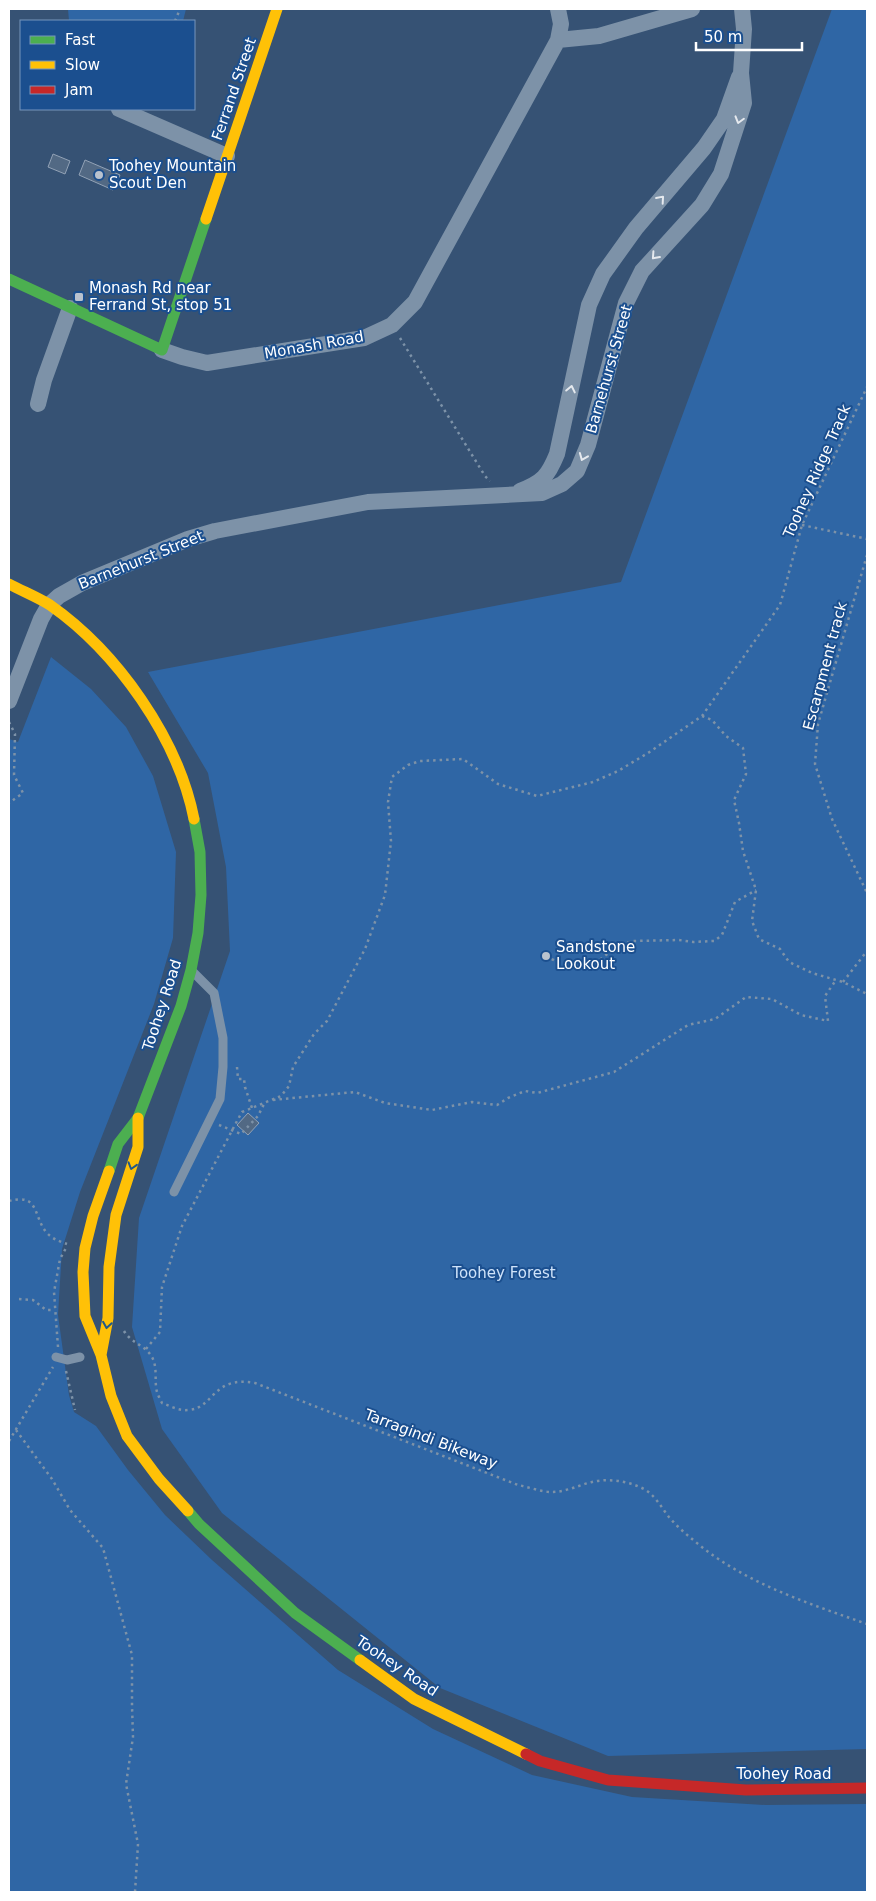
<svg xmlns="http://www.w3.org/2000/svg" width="876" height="1901" font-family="'DejaVu Sans',sans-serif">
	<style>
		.green { fill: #2f66a5 }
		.building { fill: #526984; stroke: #92a2b6 }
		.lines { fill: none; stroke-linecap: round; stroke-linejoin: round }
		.path { stroke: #7d92a8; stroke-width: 2.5; stroke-dasharray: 2.5 4; stroke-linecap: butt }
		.lane { stroke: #7d92a8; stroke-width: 9 }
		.street { stroke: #7d92a8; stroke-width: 16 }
		.fast { stroke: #4caf50; stroke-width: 11 }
		.slow { stroke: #ffc107; stroke-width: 11 }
		.jam { stroke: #c62828; stroke-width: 11 }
		.oneway { stroke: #e5e9ee }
		.oneway2 { stroke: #205989 }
		.poi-dot { fill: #b9c2ce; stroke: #1b4f8f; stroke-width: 2 }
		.labels { text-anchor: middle; stroke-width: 4; stroke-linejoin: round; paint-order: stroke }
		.street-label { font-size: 15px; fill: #fff; stroke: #1b4f8f }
		.poi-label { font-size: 15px; fill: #fff; stroke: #1b4f8f; text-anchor: start }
		.park-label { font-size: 15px; fill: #cfe3fa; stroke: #1b4f8f }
	</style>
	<rect width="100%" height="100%" fill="#365274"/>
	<!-- green -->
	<path class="green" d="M68 9H186L183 21H69Z
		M832 9H867V1749L608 1756 440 1688 222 1513 162 1429 132 1327 139 1218 230 951 226 867 208 773 148 672 621 582Z
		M51 657 91 689 126 727 153 776 176 852 173 938 154 1004 80 1192 62 1249 58 1315 69 1395 74 1412 96 1426 128 1470 165 1515 212 1560 338 1670 433 1729 532 1775 632 1797 766 1805 867 1804V1892H9V739L18 742Z"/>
	<!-- building -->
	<path class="building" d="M53 154 70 161 65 174 48 167Z
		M85 160 120 175 113 190 79 175Z
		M248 1113 259 1123 248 1135 237 1125Z"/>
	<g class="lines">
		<!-- path -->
		<path class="path" d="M175 21 180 9
			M400 338 485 476 490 481
			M802 525 867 539
			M867 555 818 724 815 764 832 819 867 893
			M702 716 712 720 726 736 743 748 746 774 734 800 739 823 743 851 756 890 752 921 759 939 780 949 789 962 812 973 843 982 867 994
			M9 722 15 734 14 775 23 793 9 803
			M546 956 565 966H581L593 965 619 945 633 941 679 940 693 942 714 941 722 935 735 902 756 890
			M843 982 867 951
			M237 1067 238 1079H244L245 1087 252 1108
			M273 1100 355 1092 385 1103 432 1110 472 1102 497 1105 508 1098 525 1091 537 1093 614 1072 688 1025 715 1019 746 997 772 999 801 1015 828 1021 825 996 836 980
			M219 1125 241 1134 258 1116 264 1104
			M9 1201C39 1193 33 1215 46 1232 52 1239 59 1241 67 1244
			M19 1299 33 1300 46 1310H54
			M124 1331C131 1343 145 1345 152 1357 158 1368 154 1381 157 1392 158 1395 160 1399 162 1403 170 1406 179 1411 188 1410 214 1409 212 1375 255 1383L518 1485C529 1487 541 1492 552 1492 566 1492 579 1485 592 1482 609 1478 628 1481 644 1489 655 1495 661 1507 669 1517 679 1529 691 1538 703 1548 751 1585 810 1604 867 1624
			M58 1347 54 1292 60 1259 66 1248
			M146 1349 160 1332 162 1287 182 1226 237 1121 242 1112 281 1096 289 1086 293 1067 314 1034 327 1021 365 949 385 895 391 841 388 802 392 777 408 765 420 761 463 759 498 784 537 796 593 782 618 771 648 753 702 716 780 605 802 525 867 387
			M66 1371 75 1410
			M16 1430 52 1479 70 1510 103 1548 132 1655V1706L133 1737 126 1784 138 1844 135 1892
			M9 1441 53 1367"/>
		<!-- lane -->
		<path class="lane" d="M174 1192 220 1099 223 1067V1038L214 993 193 972
			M56 1357 67 1360 80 1357"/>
		<!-- street -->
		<path class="street" d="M558 40 599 36 692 9
			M119 109 227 156
			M162 350 182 357 207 363 364 338 392 325 415 302 558 40 561 24 558 9
			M38 404 44 380 70 308
			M520 491C543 482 548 476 557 454L589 305 603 274 636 228 704 148 724 119 739 77
			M9 701 41 619 49 605 59 596 82 583 188 539 215 531 368 502 542 493 562 484 577 471 588 445 626 303 642 271 702 205 721 174 744 103 741 73 744 29 742 9"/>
		<!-- fast -->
		<path class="fast" d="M9 279 162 350 206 219
			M109 1171 118 1144 138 1118 181 1006 191 970 198 933 201 895 200 852 194 819
			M188 1511 199 1524 295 1613 360 1660"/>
		<!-- slow -->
		<path class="slow" d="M206 219 277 9
			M9 584C22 591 37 597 50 605 117 652 178 738 194 819
			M109 1171 93 1216 85 1248 83 1272 85 1316 101 1355 111 1396 127 1436 159 1479 188 1511
			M101 1355 108 1318 109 1267 116 1215 138 1147V1118
			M360 1660 414 1699 526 1754"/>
		<!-- jam -->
		<path class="jam" d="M526 1754 540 1761 608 1780 746 1790 867 1788"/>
	</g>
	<!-- one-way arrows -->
	<defs><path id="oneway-chevron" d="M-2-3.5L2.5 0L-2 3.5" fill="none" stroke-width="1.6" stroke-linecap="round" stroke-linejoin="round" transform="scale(1.25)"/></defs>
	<g class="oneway">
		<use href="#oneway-chevron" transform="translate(739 120) rotate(106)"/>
		<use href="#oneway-chevron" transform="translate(661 199) rotate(-49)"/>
		<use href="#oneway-chevron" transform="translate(655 256) rotate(132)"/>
		<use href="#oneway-chevron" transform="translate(571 389) rotate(-78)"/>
		<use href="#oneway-chevron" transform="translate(583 457) rotate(112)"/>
	</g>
	<g class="oneway2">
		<use href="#oneway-chevron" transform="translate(132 1166) rotate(107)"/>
		<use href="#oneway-chevron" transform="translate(107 1325) rotate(99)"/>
	</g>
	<!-- markers -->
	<g class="poi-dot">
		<circle cx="99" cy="175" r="5"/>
		<rect x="74" y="292" width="10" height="10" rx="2.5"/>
		<circle cx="546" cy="956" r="5"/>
	</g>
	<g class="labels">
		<!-- street labels -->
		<g class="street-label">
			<text transform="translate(234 89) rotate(-71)" y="5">Ferrand Street</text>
			<text transform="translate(314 345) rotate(-10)" y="5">Monash Road</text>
			<text transform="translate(609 369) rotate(-74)" y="5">Barnehurst Street</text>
			<text transform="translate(817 471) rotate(-66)" y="5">Toohey Ridge Track</text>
			<text transform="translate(141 560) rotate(-22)" y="5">Barnehurst Street</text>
			<text transform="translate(825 666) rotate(-75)" y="5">Escarpment track</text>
			<text transform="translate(162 1005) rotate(-72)" y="5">Toohey Road</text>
			<text transform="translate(431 1439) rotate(21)" y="5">Tarragindi Bikeway</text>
			<text transform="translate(397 1666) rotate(34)" y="5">Toohey Road</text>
			<text x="784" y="1779">Toohey Road</text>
		</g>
		<!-- poi labels -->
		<g class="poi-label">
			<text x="109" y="171">Toohey Mountain<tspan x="109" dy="17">Scout Den</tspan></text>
			<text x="89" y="293">Monash Rd near<tspan x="89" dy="17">Ferrand St, stop 51</tspan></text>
			<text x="556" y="952">Sandstone<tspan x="556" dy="17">Lookout</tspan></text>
		</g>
		<!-- park labels -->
		<g class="park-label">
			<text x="504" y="1278">Toohey Forest</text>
		</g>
	</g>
	<!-- border -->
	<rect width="876" height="1901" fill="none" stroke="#ffffff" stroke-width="20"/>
	<!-- legend -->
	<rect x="20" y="20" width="175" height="90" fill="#1b4f8f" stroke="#7695bc"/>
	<rect x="30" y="36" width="25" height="8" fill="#4caf50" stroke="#7695bc"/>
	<text x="65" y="45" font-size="15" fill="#ffffff">Fast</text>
	<rect x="30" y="61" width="25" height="8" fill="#ffc107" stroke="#7695bc"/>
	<text x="65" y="70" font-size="15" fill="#ffffff">Slow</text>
	<rect x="30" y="86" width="25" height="8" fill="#c62828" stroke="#7695bc"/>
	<text x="65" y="95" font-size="15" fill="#ffffff">Jam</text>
	<!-- scale -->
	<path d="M696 42v8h106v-8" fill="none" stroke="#ffffff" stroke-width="2.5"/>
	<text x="704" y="42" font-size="15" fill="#ffffff" stroke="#1b4f8f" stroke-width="4" paint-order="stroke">50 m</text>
</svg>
